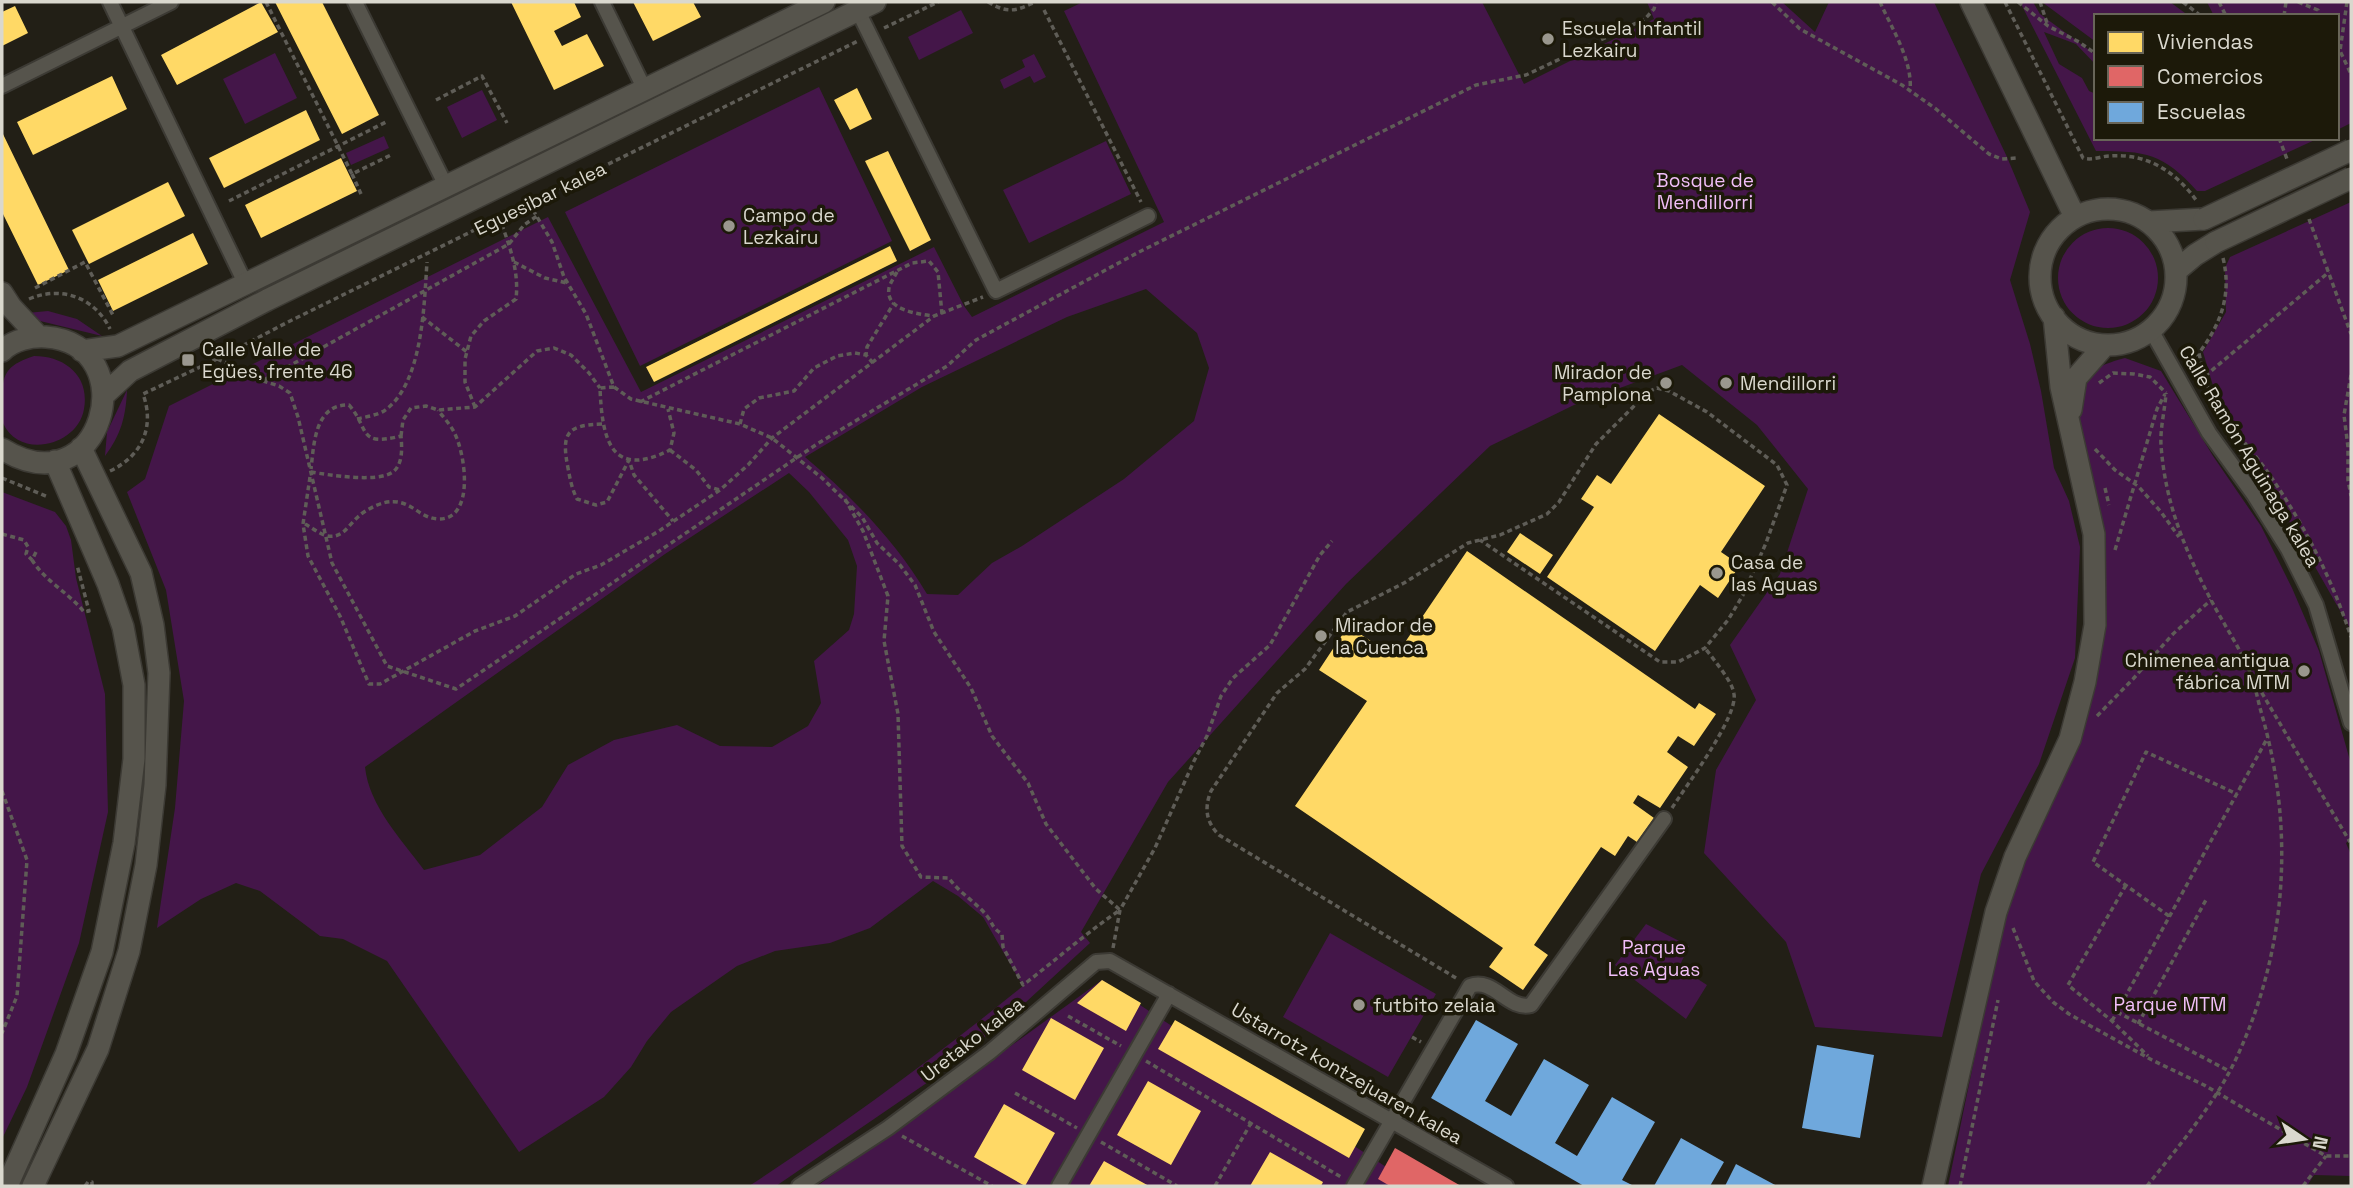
<svg xmlns="http://www.w3.org/2000/svg" width="2353" height="1188" font-family="'Space Grotesk',sans-serif">
	<style>
		.green { fill: #441649; fill-rule: evenodd }
		.homes { fill: #ffd966 }
		.shops { fill: #e06666 }
		.schools { fill: #6fa8dc }
		.lines { fill: none; stroke-linecap: round; stroke-linejoin: round }
		.street-casing { stroke: #3c3a34; stroke-width: 18 }
		.secondary-casing { stroke: #3c3a34; stroke-width: 24 }
		.path { stroke: #5f5d57; stroke-width: 3.5; stroke-dasharray: 5 3.5; stroke-linecap: butt }
		.street { stroke: #56544c; stroke-width: 14 }
		.secondary { stroke: #56544c; stroke-width: 21 }
		.secondary-bridge-casing { stroke: #3c3a34; stroke-width: 24; stroke-linecap: butt }
		.secondary-bridge { stroke: #56544c; stroke-width: 21 }
		.poi-dot { fill: #9a978e; stroke: #1c1909; stroke-width: 2.5 }
		.labels { text-anchor: middle; stroke-width: 7; stroke-linejoin: round; paint-order: stroke }
		.poi-label { font-size: 19px; fill: #dad8ce; stroke: #1c1909; text-anchor: start }
		.park-label { font-size: 19px; fill: #f1bef8; stroke: #1c1909 }
		.street-label { font-size: 19px; fill: #dad8ce; stroke: #1c1909 }
	</style>
	<rect width="100%" height="100%" fill="#221f16"/>
	<!-- green -->
	<path class="green" d="M1083 2H1482L1524 84 1654 19 1647 2H1782L1815 32 1829 2H1934L2007 157 2030 212 2010 280 2030 344 2041 391 2054 468 2069 501 2080 547 2075 658 2039 764 1981 874 1942 1037 1815 1027 1786 942 1704 853 1716 770 1756 700 1730 645 1780 574 1808 489 1757 425 1682 365 1574 405 1490 446 1346 584 1168 782 1081 932 1090 943 1012 1015 931 1080 776 1186H749C844 1124 934 1058 1023 986L983 917 958 896 933 881 870 928 830 943 775 951 737 966 671 1012 647 1041 631 1067 604 1097 519 1152 387 961 343 939 320 936 260 891 236 883 201 899 157 928 175 808 184 701 166 590 127 492 145 479 169 406 548 217 641 392 934 247 964 306 972 317 1164 222 1064 11ZM1146 289 1197 333 1209 368 1194 421 1124 479 1022 546 992 563 958 595 927 594C895 540 852 497 805 457L922 387 1067 317ZM789 473 809 492 848 540 857 566 854 614 849 630 814 661 821 703 808 726 772 747 720 746 677 725 614 740 568 765 542 807 480 855 424 870C402 840 369 806 365 767L665 554Z
		M2020 2H2033L2040 14 2096 55V65L2076 44 2044 32 2059 64 2082 78 2089 91 2096 94V138H2319L2205 191H2197C2163 153 2146 151 2096 151Z
		M2042 2H2170L2189 16H2096V42Z
		M2207 2H2351V123L2337 130V16H2214Z
		M961 10 973 33 919 60 908 37Z
		M275 53 297 98 245 124 223 79Z
		M1034 54 1046 77 1034 83 1030 76 1004 89 1000 80 1025 67 1022 60Z
		M819 87 892 241 640 366 565 212Z
		M482 90 497 120 462 138 447 107Z
		M384 136 389 148 351 165 346 153Z
		M1106 141 1131 194 1029 243 1003 190Z
		M2351 202V630L2214 389 2203 352 2226 312 2225 268 2230 257Z
		M2058 278a50 50 0 1 1 100 0a50 50 0 1 1-100 0Z
		M48 311 77 319 102 336 40 321 27 313Z
		M34 356C64 356 90 375 84 409 78 446 19 460 3 423 0 417 2 404 2 397 2 371 10 364 34 356Z
		M2125 358 2161 371 2213 456 2261 526 2292 588 2319 651 2351 764V839L2346 843 2351 855V1176L2314 1175 2307 1186H1948L2003 920 2098 664 2078 420C2082 379 2083 369 2125 358Z
		M127 390C126 416 121 435 105 456L107 432Z
		M2 492 55 512 66 526 71 540 76 578 105 694 108 812 79 943 27 1087 2 1139Z
		M1646 924 1689 946 1679 967 1707 985 1686 1019 1615 965Z
		M1330 933 1436 994 1388 1077 1283 1017Z
		M1102 980 1415 1186H817Z"/>
	<!-- homes -->
	<path class="homes" d="M261 2 278 32 177 85 161 55Z
		M275 2H322L379 115 342 134Z
		M511 2H574L581 17 554 31 562 46 587 34 604 66 554 90Z
		M633 2H693L701 17 653 41Z
		M15 6 28 33 2 46V12Z
		M112 76 127 109 33 155 17 122Z
		M857 88 872 119 850 130 834 100Z
		M306 110 320 140 224 188 209 158Z
		M2 132 69 270 38 285 2 212Z
		M888 151 931 240 910 251 865 161Z
		M341 158 357 191 261 238 245 205Z
		M168 182 185 216 89 264 72 230Z
		M193 233 208 264 113 311 98 280Z
		M890 246 897 261 654 382 646 367Z
		M1659 414 1765 486 1721 552 1740 565 1718 598 1700 585 1655 651 1547 577 1594 507 1581 499 1597 475 1611 484Z
		M1520 533 1553 555 1540 574 1507 552Z
		M1467 551 1695 709 1699 703 1716 714 1694 746 1678 736 1667 752 1688 767 1660 808 1638 795 1633 803 1654 818 1637 842 1628 836 1615 856 1601 847 1534 945 1548 955 1523 990 1489 967 1503 948 1295 806 1367 701 1319 670 1348 626 1395 657Z
		M1102 980 1141 1003 1126 1031 1077 1003Z
		M1051 1018 1104 1048 1075 1100 1022 1070Z
		M1175 1020 1365 1129 1349 1158 1158 1049Z
		M1148 1081 1201 1111 1171 1165 1117 1135Z
		M1004 1104 1055 1133 1025 1186 974 1157Z
		M1270 1152 1323 1182 1321 1186H1250Z
		M1104 1161 1149 1186H1089Z"/>
	<!-- shops -->
	<path class="shops" d="M1395 1148 1461 1186H1390L1378 1179Z"/>
	<!-- schools -->
	<path class="schools" d="M1476 1020 1518 1044 1485 1101 1511 1116 1544 1059 1589 1085 1555 1143 1577 1156 1612 1097 1655 1122 1622 1180 1634 1186H1584L1431 1098Z
		M1817 1045 1874 1055 1860 1138 1802 1128Z
		M1681 1138 1724 1162 1710 1186H1654Z
		M1736 1164 1777 1186H1725Z"/>
	<g class="lines">
		<defs>
			<path id="street" d="M110 2 246 285
				M355 2 446 186
				M602 2 644 88
				M858 11 996 291 1148 216
				M2 86 171 2
				M2151 330 2209 433 2254 495 2288 549 2316 605 2351 723
				M799 1186 888 1128 990 1052 1096 962 1110 961 1506 1186
				M1059 1186 1169 994
				M1354 1186 1470 986C1494 977 1508 1011 1531 1005L1664 819"/>
			<path id="secondary" d="M1971 2 2075 217
				M2040 277a68 68 0 1 1 136 0a68 68 0 1 1-136 0Z
				M2149 222 2204 219
				M2176 271 2195 255 2216 242
				M2 293 11 307 38 336
				M2 351C13 340 31 336 46 337 146 344 103 511 2 449
				M82 351 118 346 824 2
				M104 395 130 371 267 300 875 2
				M2071 410 2076 378 2105 345
				M7 1186 66 1054 102 952 124 843 134 759V685L123 627 108 584 55 461
				M33 1186 98 1049 129 951 146 865 155 785 159 673 153 625 141 573 81 448
				M1933 1186 1996 912 2015 857 2070 739 2085 682 2095 625 2094 534 2061 387 2054 317"/>
		</defs>
		<!-- street casing -->
		<use href="#street" class="street-casing"/>
		<!-- secondary casing -->
		<use href="#secondary" class="secondary-casing"/>
		<!-- path -->
		<path class="path" d="M266 2 352 174 393 154
			M988 2C1008 14 1016 11 1035 2
			M1772 2 1800 29 1902 85 1936 109 1989 154 2002 159 2017 158
			M1880 2C1892 29 1913 61 1910 91
			M2005 2 2083 158C2092 161 2101 156 2110 156 2147 153 2176 172 2196 200
			M2018 2 2048 26 2079 42 2096 54
			M2040 2 2047 23
			M2183 2 2201 16
			M2219 2 2226 16
			M2298 2 2318 10 2320 16
			M2347 2 2340 51 2351 74
			M1044 10 1141 202
			M2284 16 2286 2
			M884 28 938 2
			M436 100 482 76 507 123
			M2279 138 2287 159
			M352 174 361 194
			M229 201 386 122
			M533 210 552 242 564 277 586 314 614 387 631 399 740 424 772 438 822 478 862 517 877 543 900 565 915 585 934 632 971 688 992 736 1028 783 1046 824 1096 889 1120 910C1086 933 1056 960 1023 985L1003 947 1002 934C991 927 994 925 987 916 976 902 959 893 949 878L921 877 902 846 898 714 884 641 888 596 863 531 845 499
			M2309 219 2351 334
			M2223 258C2232 294 2221 324 2199 353 2202 367 2204 381 2211 394 2226 425 2253 450 2271 477 2305 526 2333 581 2351 637
			M514 262 545 278 567 283
			M897 272C895 276 890 283 889 288 885 311 919 314 934 316
			M35 288 85 262 114 317
			M29 299C62 285 95 298 110 329
			M422 317 467 352
			M217 359 227 363 245 375 279 386 290 393 298 417 332 563 387 666 456 689 817 444 947 366 976 340 1139 252 1476 85 1526 75 1645 19 1654 9 1656 2
			M2186 362 2199 353
			M873 363 866 355 867 347 894 303
			M2351 375 2344 415 2348 447V480L2351 496
			M2205 376 2329 272
			M264 380 509 244 524 225 537 216
			M2099 383 2113 373 2134 374 2150 377 2166 393
			M614 387 600 388C602 438 610 480 670 450L674 433 668 409
			M640 402 912 263 929 261 938 272 942 314
			M475 407 465 382V359L471 336 484 321 516 299C519 273 511 250 502 225
			M357 419C365 417 377 415 384 411 423 384 424 305 427 262
			M602 424C567 425 561 433 568 468 570 479 572 489 577 499L596 505 607 502 629 460 634 475 673 521
			M740 424 744 409 759 398 794 391 814 368 837 356 855 353 866 355
			M401 436 403 420 411 408 426 406 438 410 475 407 537 351 554 348 571 355 589 373 600 388
			M2095 449 2115 470 2138 486 2161 512 2179 537
			M670 450 696 470 709 487 720 490
			M110 471C142 456 155 427 143 394L217 359 288 322 858 41
			M311 472C329 475 377 483 393 472 403 464 402 448 401 436 357 447 370 429 349 405 315 404 314 443 311 469
			M310 477 303 524 308 556 340 616 369 684H380L475 631 515 616 576 574 601 565 659 531 720 490 748 465 772 438 934 316 983 297
			M2 478 48 497
			M2105 488 2109 505
			M305 524C311 527 317 532 324 535 342 541 348 525 359 516 364 511 376 505 383 503 410 496 417 518 438 519 476 520 465 452 454 432 450 424 443 417 438 410
			M2 534 24 540 28 547 26 554 32 560
			M2115 550 2157 409 2165 394
			M36 552 32 560C45 581 69 593 84 612L89 611 77 565
			M2253 678 2350 842
			M2097 716 2133 679 2173 634 2211 600
			M2 791 27 860 17 996 2 1033
			M1672 808C1686 786 1738 717 1734 694 1733 682 1713 659 1705 648
			M2126 885 2068 985 2112 1021 2148 1056
			M2169 916 2093 862 2146 752 2237 794
			M2013 928 2034 981 2053 1002 2069 1014 2152 1060 2204 1085 2326 1156H2351
			M1113 948 1120 910 1155 848 1194 761 1207 736 1221 696 1233 678 1270 645 1320 555 1332 541
			M1456 978 1219 835C1206 822 1204 808 1211 791L1277 693 1305 669 1347 612 1404 583 1468 543 1500 535 1547 514 1559 502 1596 444 1648 392 1657 388 1669 391 1707 412 1777 465 1787 485 1766 543 1743 595 1728 620 1705 648 1678 662H1660L1480 540
			M2117 1012 2229 1071
			M1068 1016 1121 1046
			M2112 1021 2268 737
			M2138 1024 2207 898
			M1412 1037 1421 1042
			M1146 1061 1341 1177
			M1015 1093 1077 1128
			M902 1136 992 1186
			M1101 1142 1177 1186
			M85 1186 88 1182H92V1186
			M1215 1186 1251 1123
			M1960 1186 1998 1000
			M2147 1186C2178 1147 2213 1106 2235 1061 2287 952 2295 831 2262 715 2258 702 2256 688 2251 675 2241 649 2224 625 2211 600 2185 550 2165 503 2161 445 2160 428 2165 410 2166 393
			M2303 1186 2326 1156"/>
		<!-- street -->
		<use href="#street" class="street"/>
		<!-- secondary -->
		<use href="#secondary" class="secondary"/>
		<defs>
			<path id="secondary-bridge" d="M2204 219 2351 150
				M2216 242 2351 178"/>
		</defs>
		<!-- secondary-bridge casing -->
		<use href="#secondary-bridge" class="secondary-bridge-casing"/>
		<!-- secondary-bridge -->
		<use href="#secondary-bridge" class="secondary-bridge"/>
	</g>
	<!-- markers -->
	<g class="poi-dot">
		<circle cx="1548" cy="39" r="7"/>
		<circle cx="729" cy="226" r="7"/>
		<rect x="181" y="353" width="14" height="14" rx="3.5"/>
		<circle cx="1666" cy="383" r="7"/>
		<circle cx="1726" cy="383" r="7"/>
		<circle cx="1717" cy="573" r="7"/>
		<circle cx="1321" cy="636" r="7"/>
		<circle cx="2304" cy="671" r="7"/>
		<circle cx="1359" cy="1005" r="7"/>
	</g>
	<g class="labels">
		<!-- poi labels -->
		<g class="poi-label">
			<text x="1562" y="35">Escuela Infantil<tspan x="1562" dy="22">Lezkairu</tspan></text>
			<text x="743" y="222">Campo de<tspan x="743" dy="22">Lezkairu</tspan></text>
			<text x="202" y="356">Calle Valle de<tspan x="202" dy="22">Egües, frente 46</tspan></text>
			<text x="1652" y="379" text-anchor="end">Mirador de<tspan x="1652" dy="22">Pamplona</tspan></text>
			<text x="1740" y="390">Mendillorri</text>
			<text x="1731" y="569">Casa de<tspan x="1731" dy="22">las Aguas</tspan></text>
			<text x="1335" y="632">Mirador de<tspan x="1335" dy="22">la Cuenca</tspan></text>
			<text x="2290" y="667" text-anchor="end">Chimenea antigua<tspan x="2290" dy="22">fábrica MTM</tspan></text>
			<text x="1373" y="1012">futbito zelaia</text>
		</g>
		<!-- park labels -->
		<g class="park-label">
			<text x="1705" y="187">Bosque de<tspan x="1705" dy="22">Mendillorri</tspan></text>
			<text x="1654" y="954">Parque<tspan x="1654" dy="22">Las Aguas</tspan></text>
			<text x="2170" y="1011">Parque MTM</text>
		</g>
		<!-- street labels -->
		<g class="street-label">
			<text transform="translate(540 198) rotate(-26)" y="7">Eguesibar kalea</text>
			<text transform="translate(2250 456) rotate(59)" y="7">Calle Ramón Aguinaga kalea</text>
			<text transform="translate(972 1039) rotate(-38)" y="7">Uretako kalea</text>
			<text transform="translate(1347 1073) rotate(30)" y="7">Ustarrotz kontzejuaren kalea</text>
		</g>
	</g>
	<!-- border -->
	<rect width="2353" height="1188" fill="none" stroke="#dad8ce" stroke-width="7"/>
	<!-- legend -->
	<rect x="2094" y="14" width="245" height="126" fill="#1c1909" stroke="#686558" stroke-width="2"/>
	<rect x="2108" y="32" width="35" height="21" fill="#ffd966" stroke="#686558" stroke-width="2"/>
	<text x="2157" y="49" font-size="21" fill="#dad8ce">Viviendas</text>
	<rect x="2108" y="66" width="35" height="21" fill="#e06666" stroke="#686558" stroke-width="2"/>
	<text x="2157" y="84" font-size="21" fill="#dad8ce">Comercios</text>
	<rect x="2108" y="102" width="35" height="21" fill="#6fa8dc" stroke="#686558" stroke-width="2"/>
	<text x="2157" y="119" font-size="21" fill="#dad8ce">Escuelas</text>
	<!-- north arrow -->
	<g transform="translate(2304 1139) rotate(103)" stroke="#1c1909" stroke-width="5" paint-order="stroke">
	<path d="M0-5L12 26L0 18L-12 26Z" fill="#dad8ce"/>
	<text y="-10" font-size="19" font-weight="bold" text-anchor="middle" fill="#dad8ce">N</text>
	</g>
</svg>
